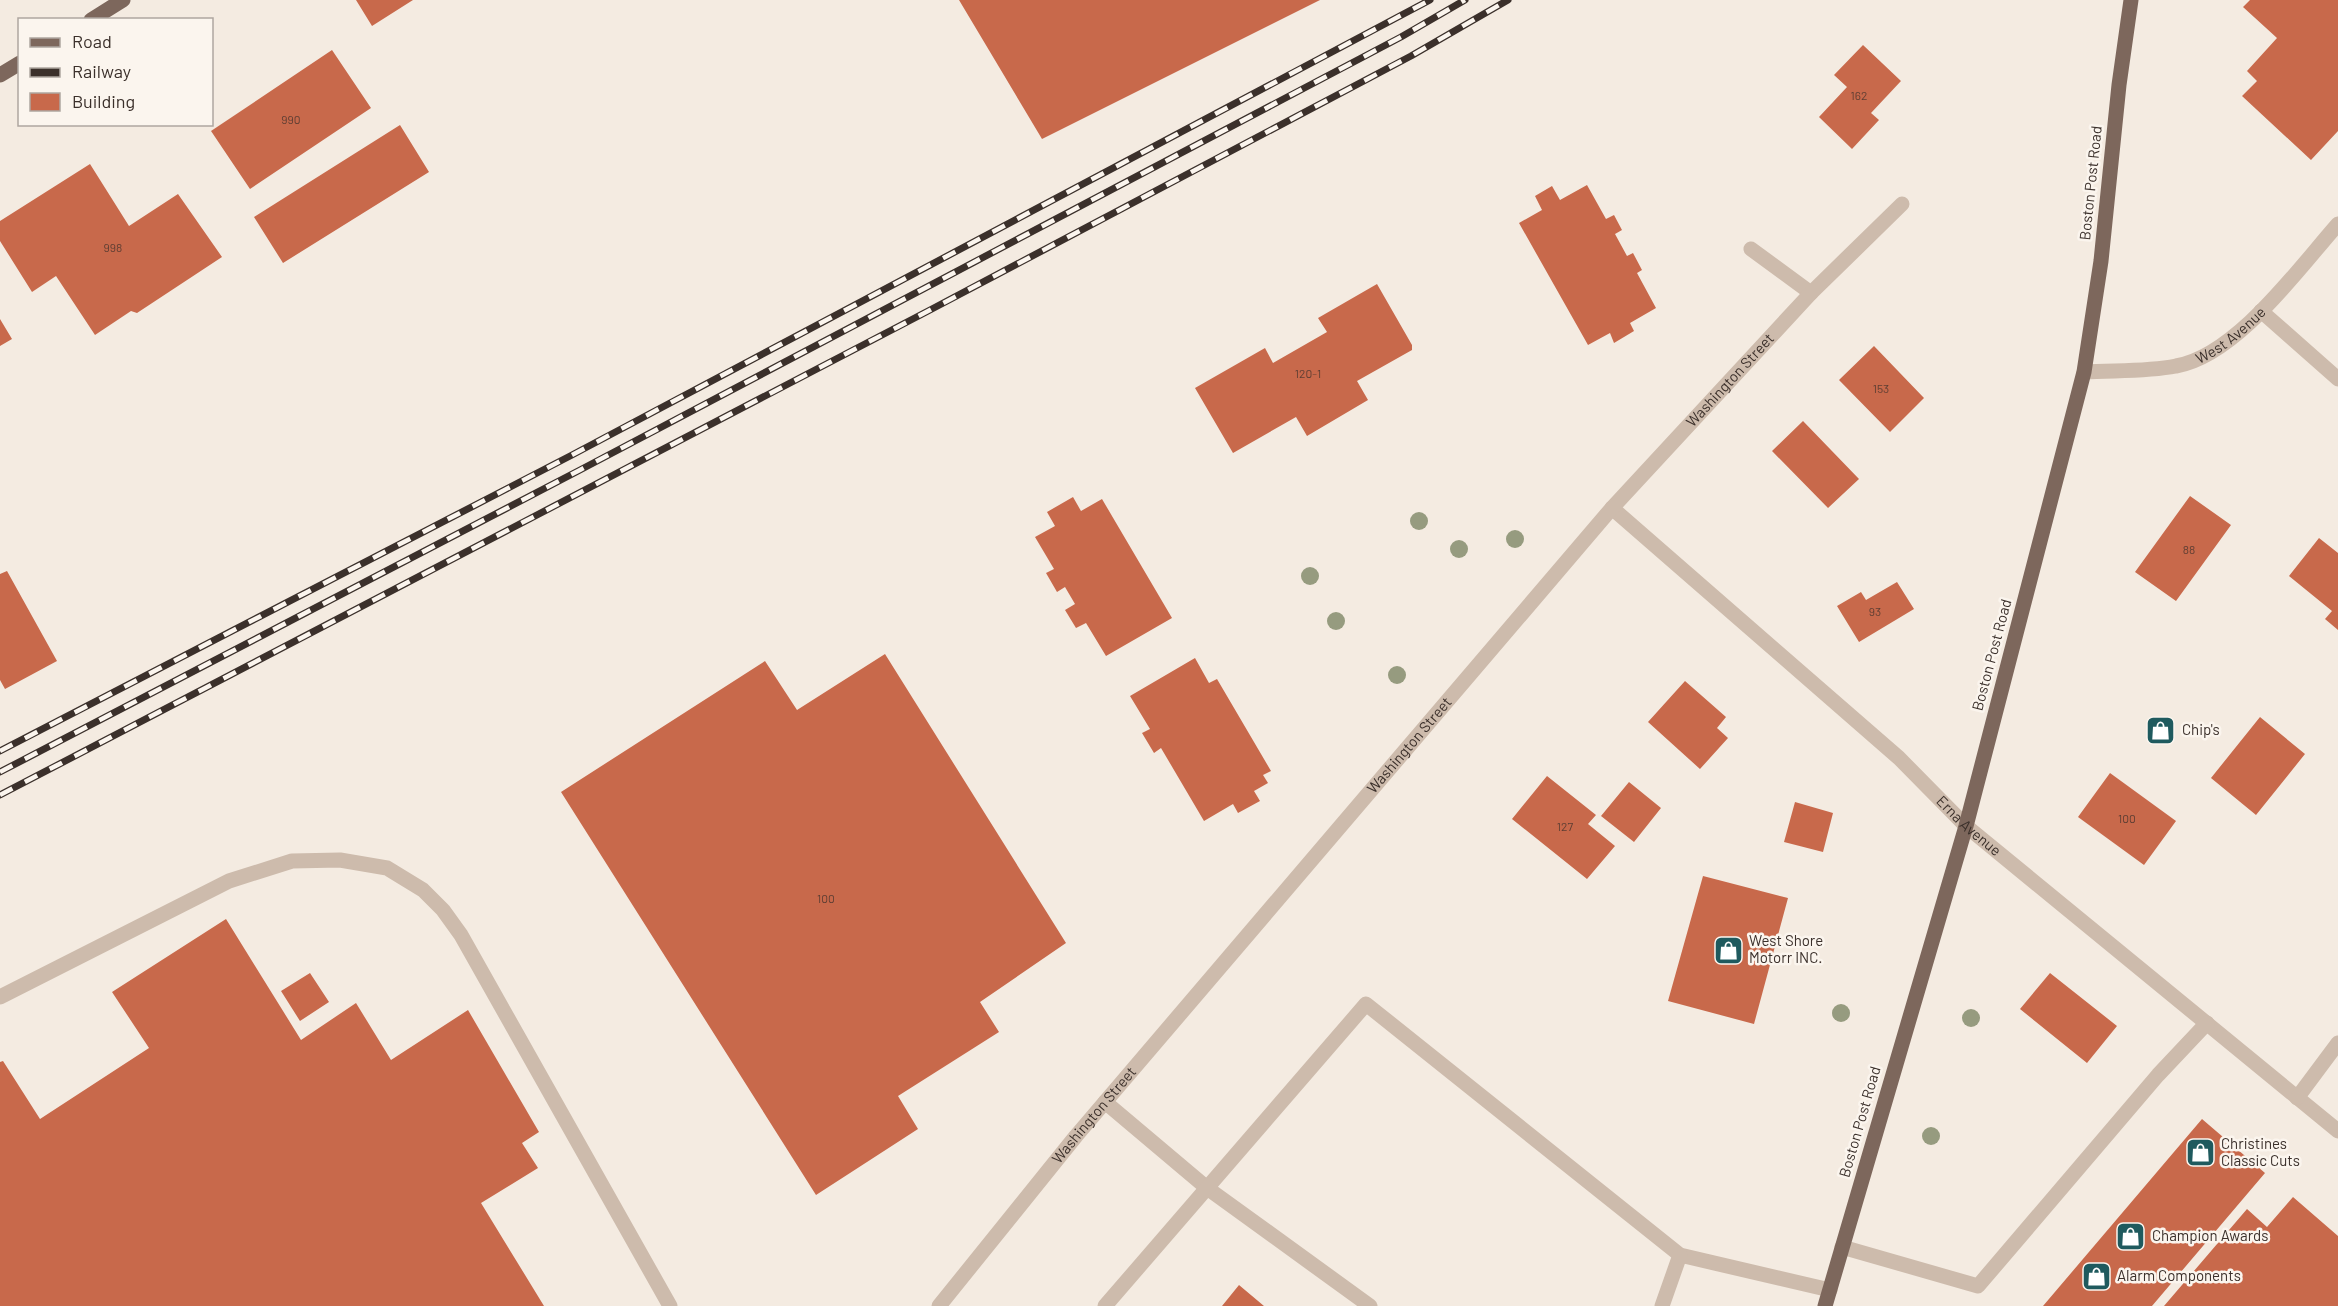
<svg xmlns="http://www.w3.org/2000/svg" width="2338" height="1306" font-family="Barlow,sans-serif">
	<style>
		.building { fill: #c8694b }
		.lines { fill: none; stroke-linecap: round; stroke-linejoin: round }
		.minor { stroke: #cdbbac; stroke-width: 15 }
		.major { stroke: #7d675c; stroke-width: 15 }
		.rail-casing { stroke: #3b302b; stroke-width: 7 }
		.rail { stroke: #fbf5ee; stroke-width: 4.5; stroke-dasharray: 14; stroke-linecap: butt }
		.tree { fill: #969b7f }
		.labels { text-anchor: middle; stroke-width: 5; stroke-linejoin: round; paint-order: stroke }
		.number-label { font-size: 12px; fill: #5e3e33 }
		.street-label { font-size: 15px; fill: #3b302b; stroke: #fbf5ee }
		.poi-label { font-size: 15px; fill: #3b302b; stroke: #fbf5ee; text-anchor: start }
	</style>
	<rect width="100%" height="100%" fill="#f4ebe1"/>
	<!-- building -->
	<path class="building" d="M356 0H413L372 26Z
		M959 0H1320L1042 139Z
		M2250 0H2338V131L2311 160 2242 96 2257 81 2247 71 2277 38 2243 7Z
		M1863 45 1901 81 1871 113 1879 120 1852 149 1819 117 1847 87 1834 75Z
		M332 50 371 108 250 189 211 131Z
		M400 125 429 172 283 263 254 217Z
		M90 164 129 226 178 194 222 257 137 313 131 311 95 335 56 276 32 292 0 241V221Z
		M1587 185 1606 219 1614 215 1622 230 1615 234 1627 256 1633 253 1642 270 1637 273 1656 308 1630 323 1634 331 1614 343 1610 333 1588 345 1519 223 1542 210 1535 196 1552 186 1560 200Z
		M1377 284 1412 345V350L1357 381 1368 400 1307 436 1296 417 1233 453 1195 388 1265 348 1273 363 1327 332 1318 318Z
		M0 319 12 339 0 346Z
		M1874 346 1924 398 1890 432 1839 380Z
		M1803 421 1859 479 1828 508 1772 451Z
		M2190 496 2231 525 2176 601 2135 572Z
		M1073 497 1081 511 1102 499 1172 618 1106 656 1086 623 1076 628 1065 610 1075 604 1065 587 1057 592 1046 573 1054 569 1035 537 1055 526 1047 512Z
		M2319 538 2338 553V630L2325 619 2332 611 2289 576Z
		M7 571 57 661 5 689 0 680V574Z
		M1897 582 1914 609 1859 642 1837 606 1861 592 1866 600Z
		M885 654 1066 943 980 1002 999 1032 898 1096 918 1129 816 1195 561 792 765 661 797 710Z
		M1195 658 1209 683 1217 679 1271 771 1263 775 1268 783 1254 791 1260 801 1238 813 1233 804 1204 821 1161 748 1154 753 1142 733 1150 729 1130 696Z
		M1685 681 1726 717 1717 728 1728 738 1700 769 1648 722Z
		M2260 717 2305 754 2256 815 2211 778Z
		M2110 773 2176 821 2144 865 2078 817Z
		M1547 776 1596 815 1588 824 1615 846 1587 879 1512 819Z
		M1629 782 1661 808 1634 842 1601 816Z
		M1795 802 1833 813 1823 852 1784 842Z
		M1703 876 1788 898 1754 1024 1668 1001Z
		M226 919 301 1040 356 1003 391 1060 468 1010 539 1132 522 1143 538 1168 481 1203 544 1306H0V1062L3 1061 40 1119 149 1048 112 992Z
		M310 973 329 1002 300 1021 281 991Z
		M2050 973 2117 1026 2087 1063 2020 1009Z
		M2202 1119 2265 1173 2152 1306H2043Z
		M2293 1197 2338 1236V1306H2164L2247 1209 2267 1227Z
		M1239 1285 1264 1306H1222Z"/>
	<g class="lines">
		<!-- minor -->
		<g class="minor">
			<path d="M1751 249 1811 293"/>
			<path d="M2261 311 2338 379"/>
			<path id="s1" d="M2084 372C2114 370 2146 372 2176 366 2236 356 2299 268 2338 224"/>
			<path id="s2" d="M1612 508 1899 758 1966 826 2338 1131"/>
			<path d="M0 997 229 881 292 861 340 860 387 868 423 890 443 910 461 935 670 1306"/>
			<path d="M2297 1098 2338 1043"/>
			<path d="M1105 1102 1207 1188 1370 1306"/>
			<path d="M1842 1247 1978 1286 2158 1075 2207 1023"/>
			<path id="s3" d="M939 1306 1076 1136 1612 508 1811 293 1902 204"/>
			<path d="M1105 1306 1366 1004 1680 1255 1830 1290"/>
			<path d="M1662 1306 1680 1255"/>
		</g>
		<!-- major -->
		<path class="major" d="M91 20 123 0
			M0 75 20 63
			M1825 1306 1966 826 2084 372 2101 261 2119 85 2131 0"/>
		<defs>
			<path id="rail" d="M0 751 572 455 1430 0
				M0 772 580 470 1401 37 1465 0
				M0 795 930 310 1411 56 1508 0"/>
		</defs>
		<!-- rail casing -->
		<use href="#rail" class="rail-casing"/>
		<!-- rail -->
		<use href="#rail" class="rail"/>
	</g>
	<!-- trees -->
	<g class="tree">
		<circle cx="1419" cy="521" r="9"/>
		<circle cx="1515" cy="539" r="9"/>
		<circle cx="1459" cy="549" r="9"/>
		<circle cx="1310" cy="576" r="9"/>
		<circle cx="1336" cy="621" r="9"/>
		<circle cx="1397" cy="675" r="9"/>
		<circle cx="1841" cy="1013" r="9"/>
		<circle cx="1971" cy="1018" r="9"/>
		<circle cx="1931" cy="1136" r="9"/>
	</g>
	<!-- icons -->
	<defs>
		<symbol id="shop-square" viewBox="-11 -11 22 22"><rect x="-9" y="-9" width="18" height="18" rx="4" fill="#1f5a5e" stroke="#fbf5ee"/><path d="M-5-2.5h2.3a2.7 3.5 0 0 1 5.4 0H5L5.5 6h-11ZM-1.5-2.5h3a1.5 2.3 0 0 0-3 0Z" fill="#fff"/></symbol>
	</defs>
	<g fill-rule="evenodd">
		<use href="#shop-square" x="2144" y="714" width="33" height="33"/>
		<use href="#shop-square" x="1712" y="934" width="33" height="33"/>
		<use href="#shop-square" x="2184" y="1136" width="33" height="33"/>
		<use href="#shop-square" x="2114" y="1220" width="33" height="33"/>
		<use href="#shop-square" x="2080" y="1260" width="33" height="33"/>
	</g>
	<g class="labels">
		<!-- number labels -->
		<g class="number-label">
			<text x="1859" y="100">162</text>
			<text x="291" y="124">990</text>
			<text x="113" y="252">998</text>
			<text x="1308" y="378">120-1</text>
			<text x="1881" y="393">153</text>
			<text x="2189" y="554">88</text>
			<text x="1875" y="616">93</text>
			<text x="2127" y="823">100</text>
			<text x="1565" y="831">127</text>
			<text x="826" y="903">100</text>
		</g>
		<!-- street labels -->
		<g class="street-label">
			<text transform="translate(2091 183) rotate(-84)" y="5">Boston Post Road</text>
			<text dy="5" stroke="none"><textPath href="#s1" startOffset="156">West Avenue</textPath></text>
			<text dy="5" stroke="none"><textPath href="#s3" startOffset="1218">Washington Street</textPath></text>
			<text transform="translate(1992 655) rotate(-75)" y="5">Boston Post Road</text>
			<text dy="5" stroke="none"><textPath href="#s3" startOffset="732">Washington Street</textPath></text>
			<text dy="5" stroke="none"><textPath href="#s2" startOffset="478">Erna Avenue</textPath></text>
			<text dy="5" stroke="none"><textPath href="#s3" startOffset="246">Washington Street</textPath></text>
			<text transform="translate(1860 1122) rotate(-74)" y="5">Boston Post Road</text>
		</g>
		<!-- poi labels -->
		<g class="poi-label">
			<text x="2182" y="735">Chip's</text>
			<text x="1749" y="946">West Shore<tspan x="1749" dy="17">Motorr INC.</tspan></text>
			<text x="2221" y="1149">Christines<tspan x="2221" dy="17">Classic Cuts</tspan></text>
			<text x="2152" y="1241">Champion Awards</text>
			<text x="2117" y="1281">Alarm Components</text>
		</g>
	</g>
	<!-- legend -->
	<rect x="18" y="18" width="195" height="108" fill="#fbf5ee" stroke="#aea6a0" stroke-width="1.5"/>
	<rect x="30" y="38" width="30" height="9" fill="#7d675c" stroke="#aea6a0" stroke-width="1.5"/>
	<text x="72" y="48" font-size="18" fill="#3b302b">Road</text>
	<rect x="30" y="68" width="30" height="9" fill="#3b302b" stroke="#aea6a0" stroke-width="1.5"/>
	<text x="72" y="78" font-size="18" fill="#3b302b">Railway</text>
	<rect x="30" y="93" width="30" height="18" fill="#c8694b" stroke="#aea6a0" stroke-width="1.5"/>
	<text x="72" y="108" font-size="18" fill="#3b302b">Building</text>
</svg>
